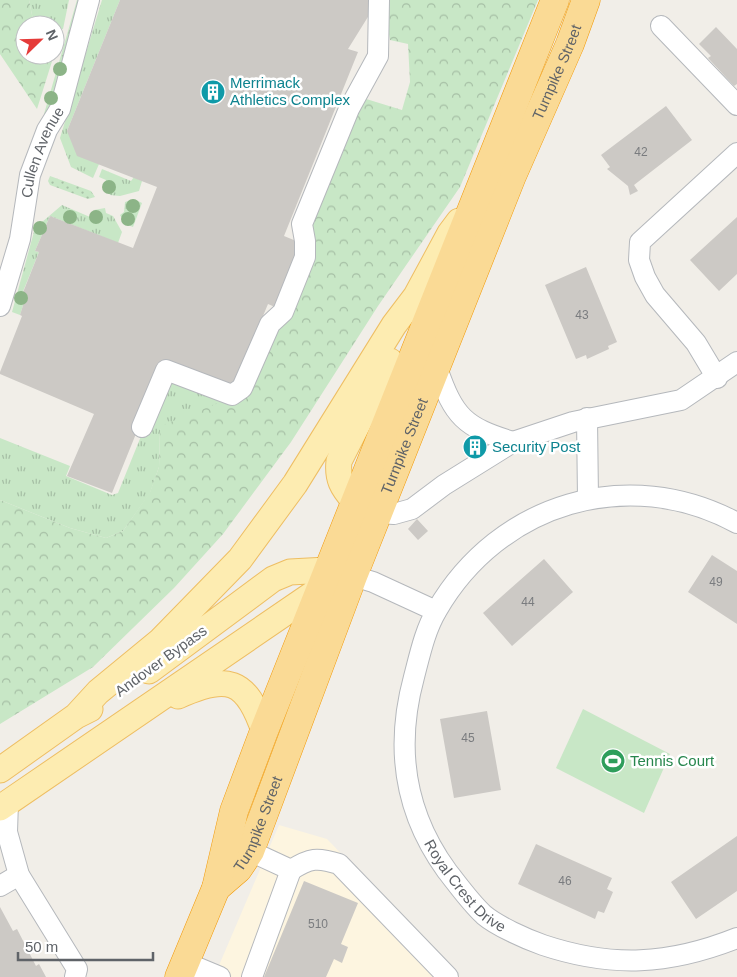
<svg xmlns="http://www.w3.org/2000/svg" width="737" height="977" font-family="Helvetica,sans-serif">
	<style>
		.commercial { fill: #fdf5e0 }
		.grass { fill: url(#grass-tufts) }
		.forest { fill: url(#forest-crowns) }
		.garden { fill: url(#garden-dots) }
		.pitch { fill: #c8e7c6 }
		.building { fill: #ccc9c5 }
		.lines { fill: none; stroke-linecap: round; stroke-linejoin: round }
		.minor-casing { stroke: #b5b8bc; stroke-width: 22 }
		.major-casing { stroke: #eebe63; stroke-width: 27 }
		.highway-casing { stroke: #f29907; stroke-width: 29 }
		.minor { stroke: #fff; stroke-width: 20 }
		.major { stroke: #fdecb1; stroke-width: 25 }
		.highway { stroke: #fada95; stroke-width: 28 }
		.tree { fill: #8cb487 }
		.labels { text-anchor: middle; stroke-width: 5; stroke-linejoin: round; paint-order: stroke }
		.number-label { font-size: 12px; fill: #7a7c7f }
		.street-label { font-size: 15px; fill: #5f6368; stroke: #fff }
		.culture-label { font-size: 15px; fill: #0d838f; stroke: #fff; text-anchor: start }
		.leisure-label { font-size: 15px; fill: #27864d; stroke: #fff; text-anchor: start }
	</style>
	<defs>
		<pattern id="grass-tufts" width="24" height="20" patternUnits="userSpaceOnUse" patternTransform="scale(1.25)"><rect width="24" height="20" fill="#c8e7c6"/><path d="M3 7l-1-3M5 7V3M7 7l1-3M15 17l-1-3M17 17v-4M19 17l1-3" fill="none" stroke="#a6bfa5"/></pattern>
		<pattern id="forest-crowns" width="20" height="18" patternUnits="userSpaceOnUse" patternTransform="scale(1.25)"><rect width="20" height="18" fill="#c8e7c6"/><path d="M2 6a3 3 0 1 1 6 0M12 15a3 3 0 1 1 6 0" fill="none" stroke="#a6bfa5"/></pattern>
		<pattern id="garden-dots" width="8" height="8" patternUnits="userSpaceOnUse" patternTransform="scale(1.25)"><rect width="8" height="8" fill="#c8e7c6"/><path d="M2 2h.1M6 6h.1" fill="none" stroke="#a6bfa5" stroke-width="1.8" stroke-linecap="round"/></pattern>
	</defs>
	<rect width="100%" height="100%" fill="#f1eee8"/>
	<!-- commercial -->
	<path class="commercial" d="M279 825 327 839 460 977H214Z"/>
	<!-- grass -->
	<path class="grass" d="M29 0H69L63 29 55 30V25H34Z
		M77 0H81L53 100 46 118 44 114Z
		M102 0H120L67 131 99 164 93 178 71 167 60 138Z
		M102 169 131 181 134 177 142 181 139 191 120 196 110 195 104 186 106 180 99 177Z
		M134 199 142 203 133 227 125 224 120 215 124 212 125 202Z
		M62 205 90 217 94 210 105 208 106 213 113 216 122 232 118 243 50 216 35 251 39 252 22 294 26 296 20 315 12 312 35 228Z
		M165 377 233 399 160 430 159 467 150 493 123 531 106 538 70 528 0 500V438L70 466 66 476 112 495 118 493Z"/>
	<!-- forest -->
	<path class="forest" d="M0 0H29L34 25H25V55H54L37 109 0 54Z
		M383 0H538L460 187 378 306 291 442 223 534 174 588 93 667 0 724V500L70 528 106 538 123 531 150 492 159 467 160 430 163 425 246 392 308 218 363 98 402 110 410 82 408 44 390 40Z"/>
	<!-- garden -->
	<path class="garden" d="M50 176 91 191 95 197 88 199 50 185 48 181Z"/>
	<!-- pitch -->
	<path class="pitch" d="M583 709 670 754 644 813 556 768Z"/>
	<!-- building -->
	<path class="building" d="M120 0H368L371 12 348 49 358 52 284 236 301 243 275 307 268 304 232 390 165 362 112 493 67 476 94 414 0 374V372L22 316 20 315 26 296 22 295 39 252 35 251 50 216 133 248 157 187 77 156 67 131Z
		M716 27 737 49V84L734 86 708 58 711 56 699 44Z
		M666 106 692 140 634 185 638 191 630 195 628 186 607 169 610 167 601 155Z
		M737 217V274L719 291 690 260Z
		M586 267 617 342 608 346 609 349 587 359 586 355 576 359 545 285Z
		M478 441 481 449 471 453 468 444Z
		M417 519 428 531 418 540 408 529Z
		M712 555 737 571V624L688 592Z
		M544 559 573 592 512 646 483 613Z
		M487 711 501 790 454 798 440 719Z
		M737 836V891L696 919 671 882Z
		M536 844 612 878 607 889 613 892 604 913 598 911 595 919 518 884Z
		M304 881 358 903 341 944 348 947 342 963 334 959 326 977H264Z
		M0 907 13 931 17 929 36 966 39 964 46 977H0Z"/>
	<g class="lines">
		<defs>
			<g id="minor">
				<path d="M661 26 737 105"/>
				<path id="s1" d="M0 306 20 239 30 175 47 130 60 109 89 0"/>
				<path d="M437 368C454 417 464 427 513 442"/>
				<path d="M717 378 696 343 655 295 645 277 639 260 640 242 737 153"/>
				<path d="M587 418 588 499"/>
				<path d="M142 427 166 370 232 395 242 388 270 324 283 312 305 257V241L302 224 349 109 378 56 379 0"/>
				<path d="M379 513 394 514 412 509 444 485 513 442 573 422 681 400 737 362"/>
				<path id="s2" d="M737 523C628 464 499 503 437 610 425 630 420 654 414 677 395 747 404 812 447 871 458 885 470 902 484 915 497 926 526 939 543 945 612 968 669 965 737 938"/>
				<path d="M353 576 373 582 436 611"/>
				<path d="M8 802 7 832 19 875 77 969 75 977"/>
				<path d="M250 851 291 870C310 858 317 857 339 864L448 977"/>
				<path d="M0 886 19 875"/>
				<path d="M184 962 220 977"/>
				<path d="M252 977 291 870"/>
			</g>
			<path id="major" d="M354 501C342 487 337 479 339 461L390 361
				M149 671 273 579 290 572 327 570
				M178 696C227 674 246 678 264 731
				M76 716 98 692 160 641 240 559 295 484 394 325 416 296 450 233 459 221
				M0 770 76 716 90 709
				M0 808 320 589"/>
			<g id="highway">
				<path id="s3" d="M216 888 238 869 250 851 353 576 512 176 570 44 586 0"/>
				<path d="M179 977 216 888 234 811 264 731 555 0"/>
			</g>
		</defs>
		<!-- minor casing -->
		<use href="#minor" class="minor-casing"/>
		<!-- major casing -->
		<use href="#major" class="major-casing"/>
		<!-- highway casing -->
		<use href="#highway" class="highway-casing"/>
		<!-- minor -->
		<use href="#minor" class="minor"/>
		<!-- major -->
		<use href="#major" class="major"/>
		<!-- highway -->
		<use href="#highway" class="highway"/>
	</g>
	<!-- trees -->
	<g class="tree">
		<circle cx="60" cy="69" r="7"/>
		<circle cx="51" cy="98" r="7"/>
		<circle cx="109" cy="187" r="7"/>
		<circle cx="133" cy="206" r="7"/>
		<circle cx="70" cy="217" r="7"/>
		<circle cx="96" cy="217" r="7"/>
		<circle cx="128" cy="219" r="7"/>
		<circle cx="40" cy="228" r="7"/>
		<circle cx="21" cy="298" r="7"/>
	</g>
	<!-- icons -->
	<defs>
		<symbol id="building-disc" viewBox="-11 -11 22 22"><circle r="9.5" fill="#0f9aa8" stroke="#fff"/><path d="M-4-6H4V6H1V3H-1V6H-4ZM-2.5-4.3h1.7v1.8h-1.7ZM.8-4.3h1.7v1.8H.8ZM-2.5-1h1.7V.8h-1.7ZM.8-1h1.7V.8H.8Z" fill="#fff"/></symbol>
		<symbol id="stadium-disc" viewBox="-11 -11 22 22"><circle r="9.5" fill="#2e9e5b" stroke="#fff"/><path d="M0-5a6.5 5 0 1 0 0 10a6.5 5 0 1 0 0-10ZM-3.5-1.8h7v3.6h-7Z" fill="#fff"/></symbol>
	</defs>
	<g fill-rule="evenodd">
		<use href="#building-disc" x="199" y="78" width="28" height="28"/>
		<use href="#building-disc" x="461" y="433" width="28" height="28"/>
		<use href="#stadium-disc" x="599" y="747" width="28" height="28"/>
	</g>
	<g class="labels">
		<!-- number labels -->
		<g class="number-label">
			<text x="641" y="156">42</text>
			<text x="582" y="319">43</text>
			<text x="716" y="586">49</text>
			<text x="528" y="606">44</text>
			<text x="468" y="742">45</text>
			<text x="565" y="885">46</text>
			<text x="318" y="928">510</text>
		</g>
		<!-- street labels -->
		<g class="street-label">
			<text dy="5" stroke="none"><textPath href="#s3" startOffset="888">Turnpike Street</textPath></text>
			<text dy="5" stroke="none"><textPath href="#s1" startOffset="160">Cullen Avenue</textPath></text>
			<text dy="5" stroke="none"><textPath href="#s3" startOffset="484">Turnpike Street</textPath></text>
			<text transform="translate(161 661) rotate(-36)" y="5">Andover Bypass</text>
			<text dy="5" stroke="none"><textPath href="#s3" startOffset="79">Turnpike Street</textPath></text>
			<text dy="5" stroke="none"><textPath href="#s2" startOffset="645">Royal Crest Drive</textPath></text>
		</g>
		<!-- culture labels -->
		<g class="culture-label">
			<text x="230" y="88">Merrimack<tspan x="230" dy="17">Athletics Complex</tspan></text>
			<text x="492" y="452">Security Post</text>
		</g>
		<!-- leisure labels -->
		<g class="leisure-label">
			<text x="630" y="766">Tennis Court</text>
		</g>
	</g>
	<!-- north arrow -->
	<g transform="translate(40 40) rotate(67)"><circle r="24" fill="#ffffff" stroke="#bfc1c3"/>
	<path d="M0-4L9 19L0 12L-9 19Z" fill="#e53b39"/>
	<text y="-8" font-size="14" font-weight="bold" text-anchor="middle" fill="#5f6368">N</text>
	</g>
	<!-- scale -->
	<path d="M18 952v8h135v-8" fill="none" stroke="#5f6368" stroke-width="2.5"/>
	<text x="25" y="952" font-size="15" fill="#5f6368" stroke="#ffffff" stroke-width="4" paint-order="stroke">50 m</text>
</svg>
